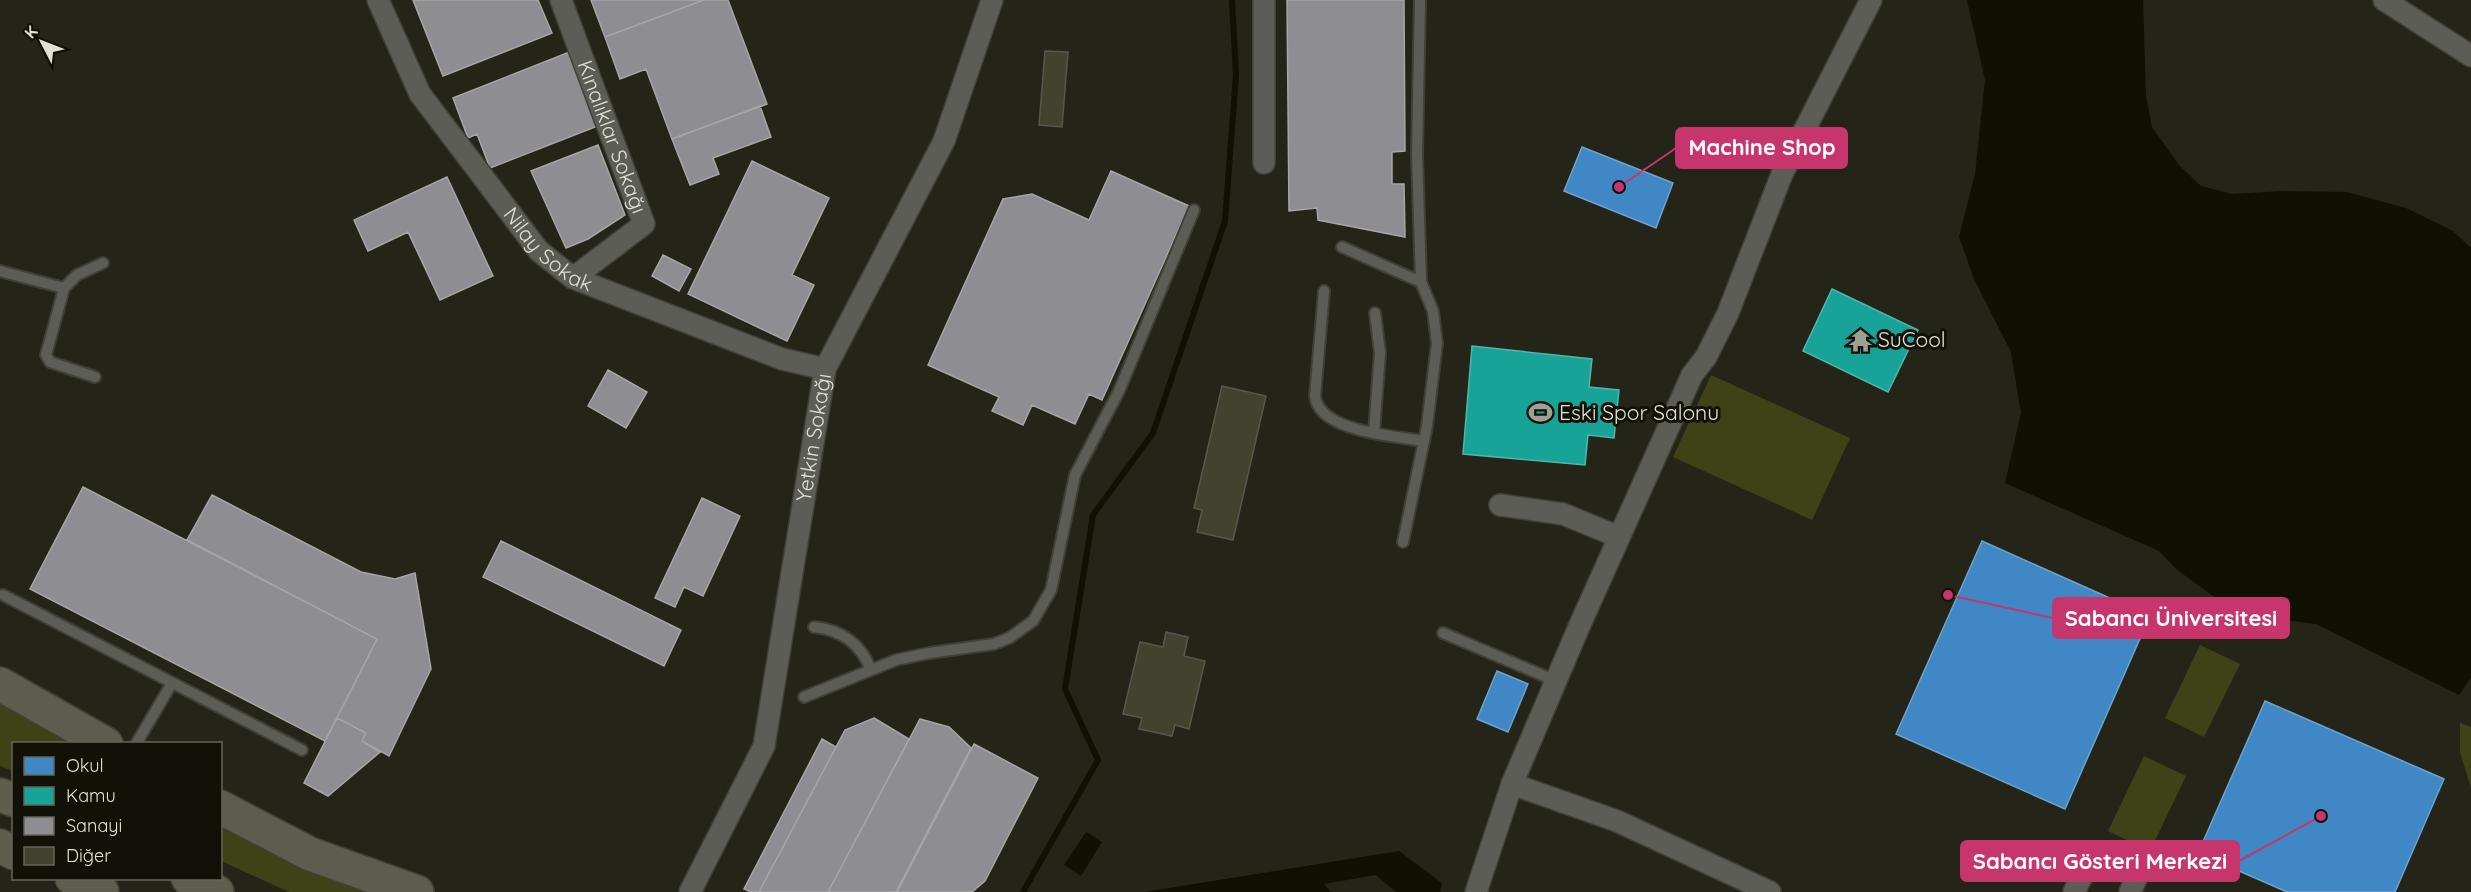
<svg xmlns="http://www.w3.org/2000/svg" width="2471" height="892" font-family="Quicksand,sans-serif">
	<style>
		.green { fill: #3f4216 }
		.water { fill: #101102 }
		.schools { fill: #3f88c5; stroke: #6fa3ca; stroke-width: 1.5 }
		.public { fill: #17a398; stroke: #53b6aa; stroke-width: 1.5 }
		.industry { fill: #8d8d92; stroke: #a6a6a6; stroke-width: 1.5 }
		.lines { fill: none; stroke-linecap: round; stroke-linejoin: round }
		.stream { stroke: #101102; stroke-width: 6 }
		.building { fill: #42432e; stroke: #56584c; stroke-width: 1.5 }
		.lane-casing { stroke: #3f4036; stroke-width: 14 }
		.street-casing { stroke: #3f4036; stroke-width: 24 }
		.primary-casing { stroke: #3f4036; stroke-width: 36 }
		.highway-casing { stroke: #3f4036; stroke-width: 36 }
		.lane { stroke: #5c5d54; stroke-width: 10 }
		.street { stroke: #5c5d54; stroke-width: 21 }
		.primary { stroke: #5d5d4f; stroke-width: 33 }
		.highway { stroke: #5d5e4d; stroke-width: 33 }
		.labels { text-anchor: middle; stroke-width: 6; stroke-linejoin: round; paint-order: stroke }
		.street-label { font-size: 21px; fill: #e0e2d4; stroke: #111108 }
		.poi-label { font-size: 21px; fill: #e0e2d4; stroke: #111108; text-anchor: start }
		.leader { fill: none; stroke: #c6366d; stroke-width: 2 }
		.callout-dot { fill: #c6366d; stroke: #111108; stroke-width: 2 }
		.callout { fill: #c6366d; stroke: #c6366d; stroke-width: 2 }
		.callout-label { font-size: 22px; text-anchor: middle; font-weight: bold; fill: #fff }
	</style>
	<rect width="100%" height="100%" fill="#242518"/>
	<!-- green -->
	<path class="green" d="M1711 375 1850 438 1812 520 1673 457Z
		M2200 645 2240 664 2204 737 2165 718Z
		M0 697 83 743 14 744 13 771 0 766Z
		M2460 723 2471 727V788L2460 752Z
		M2144 756 2186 776 2150 851 2108 831Z
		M221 820 379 892H289L221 861Z"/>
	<!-- water -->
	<path class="water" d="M1967 0H2143L2146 96 2152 127 2179 165 2201 186 2232 194 2282 191 2347 192 2406 208 2453 231 2471 248V677L2459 695 2316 624 2276 619 2220 601 2176 569 2159 551 2005 483 2021 413 2011 352 1974 279 1959 237 1975 174 1985 80Z
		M1086 832 1102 842 1081 876 1064 865Z
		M1399 851 1442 883 1440 892H1396L1376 875 1324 884 1331 892H1144Z"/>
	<!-- schools -->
	<path class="schools" d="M1582 147 1673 183 1656 228 1564 191Z
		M1982 541 2150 616 2065 809 1896 734Z
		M1497 671 1528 684 1508 732 1477 719Z
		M2265 701 2444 779 2395 892H2287L2198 853Z"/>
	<!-- public -->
	<path class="public" d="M1832 289 1918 330 1888 392 1803 351Z
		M1472 346 1592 359 1589 387 1619 390 1614 438 1588 435 1585 465 1463 454Z"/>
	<!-- industry -->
	<path class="industry" d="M413 0H538L552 33 443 76Z
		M591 0H704L605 37Z
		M704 0H728L767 104 672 139 646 69 620 79 605 37Z
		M1287 0H1404L1405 151 1392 152V184H1404L1405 237 1318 220 1317 208 1289 211Z
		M572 51 600 125 490 168 477 134 468 138 453 98Z
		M760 106 771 137 713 158 719 174 690 185 672 139Z
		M598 145 625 215 588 239 566 248 531 171Z
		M752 161 829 198 792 275 814 285 787 341 688 294Z
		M1111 171 1189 206 1102 400 1089 394 1075 424 1032 405 1023 425 992 411 999 397 928 365 1003 199 1032 194 1089 220Z
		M447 177 493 276 440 300 408 232 368 251 354 220Z
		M663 255 691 269 679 291 652 276Z
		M608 370 647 392 626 428 588 406Z
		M83 487 377 639 325 741 30 589Z
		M212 495 361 572 395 579 415 573 431 669 389 756 362 741 366 733 337 718 377 639 187 540Z
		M702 498 740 516 703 596 684 587 675 607 655 598Z
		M501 541 681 630 664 666 483 577Z
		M337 718 366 733 362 741 380 752 328 796 304 783Z
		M874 718 909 739 828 892H759L845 730Z
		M920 719 949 727 971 748 896 892H828Z
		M822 739 836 747 759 892H751L744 889Z
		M974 744 1038 778 985 881 972 892H897Z"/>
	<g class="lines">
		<!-- stream -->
		<path class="stream" d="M1023 892 1098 760 1065 689 1093 515 1153 433 1225 221 1236 75 1232 0"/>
	</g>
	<!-- building -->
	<path class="building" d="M1045 51 1068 52 1062 127 1039 125Z
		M1222 386 1266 396 1233 540 1197 532 1202 510 1194 508Z
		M1166 632 1188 637 1184 656 1205 661 1189 729 1175 725 1172 736 1139 729 1142 718 1123 714 1140 642 1163 647Z"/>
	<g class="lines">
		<defs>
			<path id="lane" d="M1342 247 1421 282
				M0 271 64 288
				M1324 291 1315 396C1319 432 1395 436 1424 441
				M95 377 50 362 46 355 64 288 77 275 103 263
				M1374 432 1380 353 1375 313
				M1403 542 1427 426 1437 343 1433 311 1421 282 1417 154 1420 0
				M3 595 302 750
				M814 627C842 630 861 644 871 670
				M1443 633 1556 681
				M804 697 896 660 929 653 994 644 1009 638 1033 621 1051 590 1075 475 1119 391 1194 210
				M136 744 172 683"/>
			<g id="street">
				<path id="s1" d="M378 0 420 94 539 251 573 278 782 359 825 369"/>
				<path id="s2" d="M561 0 644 224 573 278"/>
				<path d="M1264 0V163"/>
				<path d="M2384 0 2471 56"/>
				<path d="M1500 505 1563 514 1619 537"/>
				<path d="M1512 784 1578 629 1692 375 1706 357 1728 313 1782 174 1871 0"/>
				<path id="s3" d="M690 892 764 746 825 369 944 141 992 0"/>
				<path d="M1476 892 1512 784 1617 821 1770 892"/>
				<path d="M2074 892 2091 858 2113 860 2136 879 2130 892"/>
			</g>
			<path id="primary" d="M0 684 106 744
				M220 807 310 854 417 892"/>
			<path id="highway" d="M0 795 14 800
				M0 846 14 853
				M72 878 102 892
				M188 878 217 892"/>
		</defs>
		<!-- lane casing -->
		<use href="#lane" class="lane-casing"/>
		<!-- street casing -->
		<use href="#street" class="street-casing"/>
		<!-- primary casing -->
		<use href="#primary" class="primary-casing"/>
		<!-- highway casing -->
		<use href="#highway" class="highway-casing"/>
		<!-- lane -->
		<use href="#lane" class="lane"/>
		<!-- street -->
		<use href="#street" class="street"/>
		<!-- primary -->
		<use href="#primary" class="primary"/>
		<!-- highway -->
		<use href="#highway" class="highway"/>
	</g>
	<!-- icons -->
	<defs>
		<symbol id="temple-bare" viewBox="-9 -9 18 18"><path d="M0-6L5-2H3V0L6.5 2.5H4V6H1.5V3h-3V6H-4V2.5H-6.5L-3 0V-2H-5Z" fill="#9ea092" stroke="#111108" stroke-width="2.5" paint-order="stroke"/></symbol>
		<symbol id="stadium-bare" viewBox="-9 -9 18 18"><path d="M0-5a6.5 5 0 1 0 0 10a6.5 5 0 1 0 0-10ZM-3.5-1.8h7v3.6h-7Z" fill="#9ea092" stroke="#111108" stroke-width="2.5" paint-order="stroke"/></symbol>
	</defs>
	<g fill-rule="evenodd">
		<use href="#temple-bare" x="1844" y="324" width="33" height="33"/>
		<use href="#stadium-bare" x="1524" y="396" width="33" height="33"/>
	</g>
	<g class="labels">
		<!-- street labels -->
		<g class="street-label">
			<text dy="7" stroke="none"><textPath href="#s2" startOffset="146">Kınalıklar Sokağı</textPath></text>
			<text dy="7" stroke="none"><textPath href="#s1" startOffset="306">Nilay Sokak</textPath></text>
			<text dy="7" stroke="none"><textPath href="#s3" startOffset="476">Yetkin Sokağı</textPath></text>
		</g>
		<!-- poi labels -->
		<g class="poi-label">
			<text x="1878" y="347">SuCool</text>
			<text x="1559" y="420">Eski Spor Salonu</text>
		</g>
	</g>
	<!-- callouts -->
	<path class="leader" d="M1619 187L1676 148M1948 595L2053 618M2321 816L2239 861"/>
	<g class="callout-dot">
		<circle cx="1619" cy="187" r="6"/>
		<circle cx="1948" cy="595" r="6"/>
		<circle cx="2321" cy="816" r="6"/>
	</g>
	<g class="callout">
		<rect x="1676" y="128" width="171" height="40" rx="6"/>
		<rect x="2053" y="598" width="236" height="40" rx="6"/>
		<rect x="1961" y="841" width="278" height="40" rx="6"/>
	</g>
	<g class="callout-label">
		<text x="1762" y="155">Machine Shop</text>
		<text x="2171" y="626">Sabancı Üniversitesi</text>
		<text x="2100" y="869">Sabancı Gösteri Merkezi</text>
	</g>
	<!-- legend -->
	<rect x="12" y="742" width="210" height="138" fill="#111108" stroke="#64655a" stroke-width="1.5"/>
	<rect x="24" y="757" width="30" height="18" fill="#3f88c5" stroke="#64655a" stroke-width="1.5"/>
	<text x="66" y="772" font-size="18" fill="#e0e2d4">Okul</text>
	<rect x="24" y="787" width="30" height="18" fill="#17a398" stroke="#64655a" stroke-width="1.5"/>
	<text x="66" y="802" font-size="18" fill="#e0e2d4">Kamu</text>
	<rect x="24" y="817" width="30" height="18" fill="#8d8d92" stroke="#64655a" stroke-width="1.5"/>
	<text x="66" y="832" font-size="18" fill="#e0e2d4">Sanayi</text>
	<rect x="24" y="847" width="30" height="18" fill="#42432e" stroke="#64655a" stroke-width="1.5"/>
	<text x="66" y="862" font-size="18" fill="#e0e2d4">Diğer</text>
	<!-- north arrow -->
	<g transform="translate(42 42) rotate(312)" stroke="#111108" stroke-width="4.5" paint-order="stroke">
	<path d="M0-4.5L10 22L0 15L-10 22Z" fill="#e0e2d4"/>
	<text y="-9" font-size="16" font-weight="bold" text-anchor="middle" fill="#e0e2d4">K</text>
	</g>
</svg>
